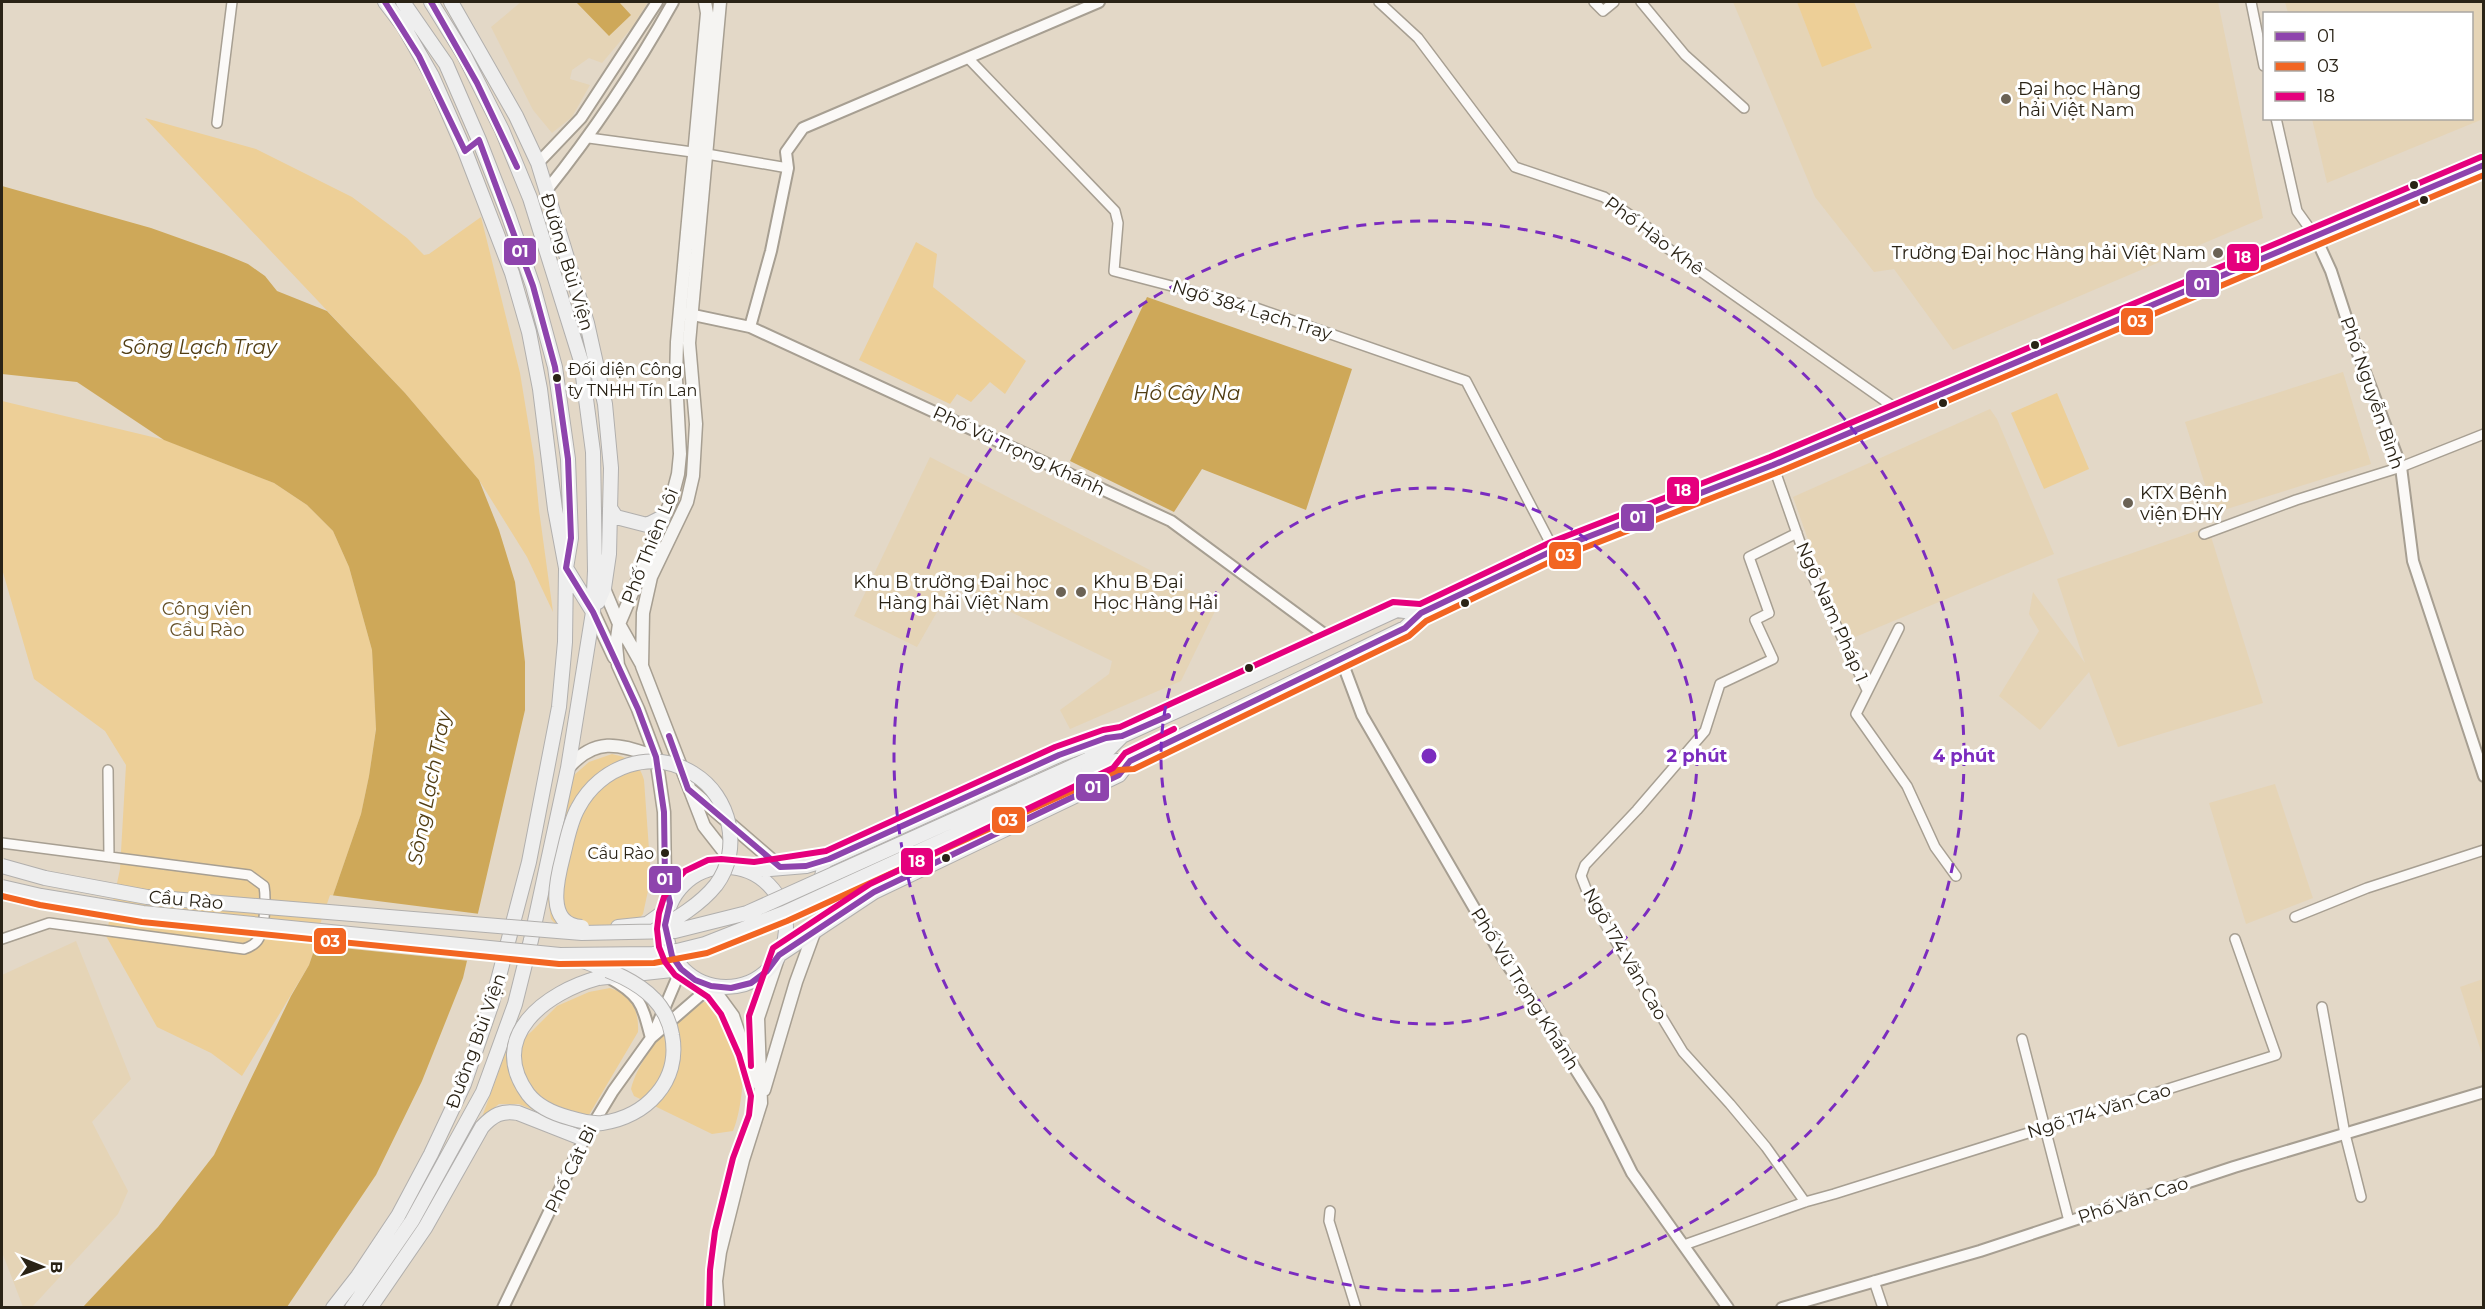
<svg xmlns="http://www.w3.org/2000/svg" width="2485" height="1309" font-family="Montserrat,sans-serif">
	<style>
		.built { fill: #e5d4b6 }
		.green { fill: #edcf97 }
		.water { fill: #cea859 }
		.pier { fill: #e3d8c7 }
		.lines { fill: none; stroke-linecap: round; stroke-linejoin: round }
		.minor-casing { stroke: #a79f92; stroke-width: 12 }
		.tertiary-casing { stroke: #a79f92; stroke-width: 14 }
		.secondary-casing { stroke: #a79f92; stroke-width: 15 }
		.primary-casing { stroke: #b1afad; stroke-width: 16 }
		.minor { stroke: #fbf9f7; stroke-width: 9 }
		.tertiary { stroke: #fbf9f7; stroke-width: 10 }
		.secondary { stroke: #f5f4f2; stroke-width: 12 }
		.primary { stroke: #eee; stroke-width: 14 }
		.primary-bridge-casing { stroke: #b1afad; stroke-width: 16; stroke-linecap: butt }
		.primary-bridge { stroke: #eee; stroke-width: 14 }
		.bus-1-casing { stroke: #fff; stroke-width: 10 }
		.bus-2-casing { stroke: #fff; stroke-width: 10 }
		.bus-3-casing { stroke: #fff; stroke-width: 10 }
		.bus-1 { stroke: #8e44ad; stroke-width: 6 }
		.bus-2 { stroke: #f26522; stroke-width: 6 }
		.bus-3 { stroke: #e5007d; stroke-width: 6 }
		.ring { fill: none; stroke: #7b2cbf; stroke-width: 3; stroke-dasharray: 10 8 }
		.poi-dot { fill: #6b6254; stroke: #fff; stroke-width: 2 }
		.bus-dot { fill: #2a2316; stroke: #fff; stroke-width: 2 }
		.labels { text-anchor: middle; stroke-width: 6; stroke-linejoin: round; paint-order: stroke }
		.bus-label { font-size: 16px; fill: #2a2316; stroke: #fff; text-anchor: start }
		.poi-label { font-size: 18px; fill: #2a2316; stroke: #fff; text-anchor: start }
		.street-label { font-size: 18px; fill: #2a2316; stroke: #fff }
		.park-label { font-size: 18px; fill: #675229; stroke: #fff }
		.water-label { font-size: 20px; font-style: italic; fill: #513d13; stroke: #fff }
		.centre { fill: #7b2cbf; stroke: #fff; stroke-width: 3 }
		.ring-label { font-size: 18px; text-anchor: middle; font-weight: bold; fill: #7b2cbf; stroke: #fff; stroke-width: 6; stroke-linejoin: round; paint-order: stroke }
		.line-badge { stroke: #fff; stroke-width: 2 }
		.badge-label { font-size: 16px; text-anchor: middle; font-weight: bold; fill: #fff }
	</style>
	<rect width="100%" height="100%" fill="#e3d8c7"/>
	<!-- built -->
	<path class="built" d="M521 2H648L634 25 602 63 589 58 572 70 570 79 590 85 572 117 552 133 533 110 491 27Z
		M1733 2H2218L2263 218 1953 350 1894 269 1874 272 1815 197Z
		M2285 2H2483V119L2327 183 2312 119 2472 118V14L2288 13Z
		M2343 372 2371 464 2214 513 2185 422Z
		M1990 409 1997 419 2054 554 1848 640 1817 565 1793 497Z
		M930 457 1218 605 1181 681 1070 729 1060 710 1109 674 1112 661 953 584 917 647 854 616Z
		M2208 527 2263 703 2118 747 2089 672 2040 730 1999 696 2039 631 2029 614 2033 592 2085 663 2057 579Z
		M2275 784 2313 898 2246 924 2209 803Z
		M76 941 131 1079 92 1122 128 1191 118 1214 32 1307H23L2 1252V975Z
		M2483 979H2484L2483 1057 2460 987Z"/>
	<!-- green -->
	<path class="green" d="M1797 2H1854L1872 48 1822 67Z
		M145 118 256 149 352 197 407 238 424 255 429 254 481 217 520 373 534 458 539 510 553 612 527 557 479 480 405 393Z
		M916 242 937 254 933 287 1026 361 1005 394 990 382 971 402 957 394 950 404 859 360Z
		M2057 393 2089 469 2044 489 2011 413Z
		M2 401 165 440 274 483 307 505 333 531 349 567 372 650 376 728 369 776 361 814 309 965 242 1076 211 1053 157 1027 106 936 120 869 126 765 105 731 34 679 2 569Z
		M612 754C629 758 639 762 644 780L651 877 643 914 631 928 560 929 551 919 547 893 573 776 589 762Z
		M610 988C632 995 639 1010 638 1032L583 1125 577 1128 519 1104H499L482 1117 506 1052 531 1032 557 1006 589 992Z
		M716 999C728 1012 738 1030 742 1048 746 1068 741 1113 733 1131L712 1134 634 1096 631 1089C639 1056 681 1004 716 999Z"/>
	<!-- water -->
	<path class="water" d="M576 2H619L631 15 609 36Z
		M2 186 151 228 224 254 248 264 265 276 277 291 327 311 405 393 479 480 499 530 515 582 525 662V710L463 978 422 1081 376 1175 287 1307H83L158 1227 214 1155 291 996 309 965 361 814 369 776 376 729 372 650 349 567 333 531 307 505 274 483 164 440 77 382 2 374Z
		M1147 297 1352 369 1306 510 1202 469 1174 512 1070 461Z"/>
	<!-- pier -->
	<path class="pier" d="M330 895 480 914 470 961 313 945Z"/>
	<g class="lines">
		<defs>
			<path id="minor" d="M1379 2 1418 38 1515 167 1604 197 1647 227 1666 247 1898 410
				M1594 2 1603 11 1614 2
				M1641 2 1685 55 1744 108
				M2251 2 2264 66
				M968 58 1115 211 1118 223 1114 271 1256 308 1466 381 1554 550
				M2276 118 2297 211 2315 236
				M217 123 232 2
				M589 138 707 154 788 168
				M1773 465 1809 568 1867 690
				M1797 533 1749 557 1769 613 1755 620 1773 659 1720 684 1705 731 1637 810 1585 865 1581 876 1590 899 1683 1052 1730 1104 1766 1147 1805 1202
				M2204 534 2296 500 2401 467 2484 434
				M1899 628 1856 714 1907 786 1935 847 1956 876
				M108 770 109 857
				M2 843 249 875 264 886C266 897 265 929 259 938 256 944 250 947 244 949L49 923 2 939
				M2295 917 2367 888 2484 850
				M2322 1007 2345 1134 2361 1197
				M2022 1039 2069 1221
				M1330 1211 1329 1221 1356 1308
				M1684 1245 1805 1202 1834 1194 2276 1055 2235 939
				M1874 1281 1883 1308"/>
			<path id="tertiary" d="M538 163 581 118 657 2
				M546 191C595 130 635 70 673 2
				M2315 236 2331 271 2357 351 2401 467 2413 561 2484 776
				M684 313 750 327 1171 521 1332 640
				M750 327 771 251 788 168 786 152 803 128 1099 2
				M1341 659 1362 715 1505 961 1537 1008 1598 1105 1632 1173 1728 1308
				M608 977C641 995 642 1004 651 1038
				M653 1035 681 969
				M503 1308 584 1139 613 1091 651 1038 711 986
				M1782 1308 1980 1251 2234 1167 2484 1092"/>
			<path id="secondary" d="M720 2 689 343 696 424 693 476 687 502 651 577 643 613 642 666 704 826 737 868
				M602 584 619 624 642 665
				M593 612 614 657
				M568 768C597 735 620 745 656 757
				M692 791 780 867
				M670 903 665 881 664 812 656 757 638 709 618 665 616 645 619 624 671 501 678 474 680 454 676 379 677 342 707 13 705 2
				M711 986 733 1016 755 1082
				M764 1090 796 982 815 930
				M718 1308 716 1281 720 1252 743 1160 761 1103 758 1018 779 955"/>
			<path id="primary" d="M385 2 404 27 432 76 465 151 512 273 529 332 540 389 555 509 566 568 593 612
				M451 2 516 116 538 163 587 323 605 404 611 468 609 554 604 588 598 602
				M610 508 616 517 647 525 663 517
				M1076 765 1108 750 1122 736
				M1081 777 1116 761H1130
				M666 927a60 60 0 1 1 120 0a60 60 0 1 1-120 0Z
				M824 869C816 890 830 900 847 910
				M748 871 806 866 829 859 1059 755 1106 738 1122 736 1397 610 1421 613
				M618 927 647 924 668 909
				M779 955 874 892 1119 775 1130 761 1405 628 1421 613 1554 550 1773 465 2484 165
				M598 978 681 969
				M333 1308 358 1276 398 1216 431 1154 464 1084 492 1003 529 862 559 707 565 642 566 568 571 538 568 459 555 367 533 286 508 214 479 140 446 64 403 2
				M352 1308 412 1221 483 1092 515 1004 531 940 568 768 593 612 595 571 593 452 581 361 530 198 502 130 464 55 431 2
				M370 1308 425 1228 482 1127C493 1115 502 1110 518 1113L584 1139"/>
		</defs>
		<!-- minor casing -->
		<use href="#minor" class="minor-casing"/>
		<!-- tertiary casing -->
		<use href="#tertiary" class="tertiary-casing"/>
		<!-- secondary casing -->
		<use href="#secondary" class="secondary-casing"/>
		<!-- primary casing -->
		<use href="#primary" class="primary-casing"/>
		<!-- minor -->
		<use href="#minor" class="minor"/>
		<!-- tertiary -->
		<use href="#tertiary" class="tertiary"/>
		<!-- secondary -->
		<use href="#secondary" class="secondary"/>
		<!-- primary -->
		<use href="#primary" class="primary"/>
		<defs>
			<path id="primary-bridge" d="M2 866 45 878 147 897 582 933 675 931 747 913 1076 765
				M2 887 41 896 143 913 560 955 653 954 677 951 705 944 784 913 1081 777
				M582 927C545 925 557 879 563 856 567 840 570 822 578 808 600 766 652 747 694 774 730 796 743 849 716 885 700 905 676 919 654 931
				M578 959C604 969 634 978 654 999 663 1008 670 1022 672 1035 681 1081 646 1117 602 1123 592 1124 580 1121 570 1118 555 1114 538 1107 528 1094 486 1036 547 992 598 978"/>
		</defs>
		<!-- primary-bridge casing -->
		<use href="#primary-bridge" class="primary-bridge-casing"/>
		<!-- primary-bridge -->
		<use href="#primary-bridge" class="primary-bridge"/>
		<defs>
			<path id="bus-1" d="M385 2 419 56 465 151 479 140 533 286 555 367 568 459 571 538 566 568 593 612 638 709 656 757 664 812 665 881 670 903 665 925 672 956 681 969 695 980 711 986 731 988 751 983 767 971 779 955 874 892 1119 775 1130 761 1405 628 1421 613 1554 550 1773 465 2484 165
				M431 2 477 83 517 167
				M669 736 688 789 780 867 806 866 829 859 1059 755 1106 738 1122 736 1168 716"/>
			<path id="bus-2" d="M2 896 40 905 142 922 559 964 654 963 707 953 787 921 1118 770 1134 769 1409 636 1426 621 1558 558 1776 473 2484 175"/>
			<path id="bus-3" d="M751 1066 749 1016 773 948 870 884 1113 768 1125 753 1174 729
				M709 1308 710 1270 715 1231 733 1158 749 1115 751 1096 739 1055 721 1014 708 997 675 975 665 962 659 947 657 929 659 913 664 897 673 884 685 871 708 860 721 859 754 862 826 851 1055 747 1103 730 1120 727 1393 602 1420 604 1551 542 1770 457 2481 157"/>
		</defs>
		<!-- bus-1 casing -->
		<use href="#bus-1" class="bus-1-casing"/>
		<!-- bus-2 casing -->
		<use href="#bus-2" class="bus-2-casing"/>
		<!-- bus-3 casing -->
		<use href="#bus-3" class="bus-3-casing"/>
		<!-- bus-1 -->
		<use href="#bus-1" class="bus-1"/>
		<!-- bus-2 -->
		<use href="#bus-2" class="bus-2"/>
		<!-- bus-3 -->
		<use href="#bus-3" class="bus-3"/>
	</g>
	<!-- distance rings -->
	<g class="ring">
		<circle cx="1429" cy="756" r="268"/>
		<circle cx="1429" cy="756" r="535"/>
	</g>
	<!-- markers -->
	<g class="poi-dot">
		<circle cx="2006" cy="99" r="6"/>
		<circle cx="2218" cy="253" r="6"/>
		<circle cx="2128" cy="503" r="6"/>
		<circle cx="1061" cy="592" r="6"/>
		<circle cx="1081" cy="592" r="6"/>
	</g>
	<g class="bus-dot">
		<circle cx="2414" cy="185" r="5"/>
		<circle cx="2424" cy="200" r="5"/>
		<circle cx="2035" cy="345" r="5"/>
		<circle cx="557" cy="378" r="5"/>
		<circle cx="1943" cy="403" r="5"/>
		<circle cx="1465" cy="603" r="5"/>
		<circle cx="1249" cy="668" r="5"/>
		<circle cx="665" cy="853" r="5"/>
		<circle cx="946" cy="858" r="5"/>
	</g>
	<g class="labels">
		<!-- bus labels -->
		<g class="bus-label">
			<text x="568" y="375">Đối diện Công<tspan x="568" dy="21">ty TNHH Tín Lan</tspan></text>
			<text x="654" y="859" text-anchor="end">Cầu Rào</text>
		</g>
		<!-- poi labels -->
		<g class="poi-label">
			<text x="2018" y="95">Đại học Hàng<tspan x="2018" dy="21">hải Việt Nam</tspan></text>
			<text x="2206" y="259" text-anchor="end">Trường Đại học Hàng hải Việt Nam</text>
			<text x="2140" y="499">KTX Bệnh<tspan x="2140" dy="21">viện ĐHY</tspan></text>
			<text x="1049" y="588" text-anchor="end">Khu B trường Đại học<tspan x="1049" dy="21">Hàng hải Việt Nam</tspan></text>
			<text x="1093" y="588">Khu B Đại<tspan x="1093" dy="21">Học Hàng Hải</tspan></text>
		</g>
		<!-- street labels -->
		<g class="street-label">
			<text transform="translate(1654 236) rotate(37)" y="6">Phố Hào Khê</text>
			<text transform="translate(567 262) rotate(73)" y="6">Đường Bùi Viện</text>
			<text transform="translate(1252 310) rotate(17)" y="6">Ngõ 384 Lạch Tray</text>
			<text transform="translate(2372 393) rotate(71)" y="6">Phố Nguyễn Bình</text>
			<text transform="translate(1019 451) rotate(25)" y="6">Phố Vũ Trọng Khánh</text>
			<text transform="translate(650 546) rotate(-68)" y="6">Phố Thiên Lôi</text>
			<text transform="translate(1832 612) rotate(66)" y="6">Ngõ Nam Pháp 1</text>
			<text transform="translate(186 900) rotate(5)" y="6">Cầu Rào</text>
			<text transform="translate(1625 954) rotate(60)" y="6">Ngõ 174 Văn Cao</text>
			<text transform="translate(1525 989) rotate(58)" y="6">Phố Vũ Trọng Khánh</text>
			<text transform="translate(476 1041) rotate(-70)" y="6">Đường Bùi Viện</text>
			<text transform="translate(2099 1111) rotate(-17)" y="6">Ngõ 174 Văn Cao</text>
			<text transform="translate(571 1169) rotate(-64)" y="6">Phố Cát Bi</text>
			<text transform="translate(2133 1200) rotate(-18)" y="6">Phố Văn Cao</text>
		</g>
		<!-- park labels -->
		<g class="park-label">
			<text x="207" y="615">Công viên<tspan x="207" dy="21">Cầu Rào</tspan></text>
		</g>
		<!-- water labels -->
		<g class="water-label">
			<text x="199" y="354">Sông Lạch Tray</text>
			<text x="1187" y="400">Hồ Cây Na</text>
			<text transform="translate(429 788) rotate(-79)" y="7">Sông Lạch Tray</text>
		</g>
	</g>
	<circle cx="1429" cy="756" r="9" class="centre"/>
	<g class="ring-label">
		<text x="1697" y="762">2 phút</text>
		<text x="1964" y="762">4 phút</text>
	</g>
	<g class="line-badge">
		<rect x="503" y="237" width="34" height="29" rx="6" fill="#8e44ad"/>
		<rect x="2226" y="243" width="34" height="29" rx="6" fill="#e5007d"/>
		<rect x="2185" y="269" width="35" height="29" rx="6" fill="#8e44ad"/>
		<rect x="2120" y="307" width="34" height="29" rx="6" fill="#f26522"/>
		<rect x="1666" y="476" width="34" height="29" rx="6" fill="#e5007d"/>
		<rect x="1620" y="503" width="35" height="29" rx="6" fill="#8e44ad"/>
		<rect x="1548" y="541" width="34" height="29" rx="6" fill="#f26522"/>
		<rect x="1075" y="773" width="35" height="29" rx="6" fill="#8e44ad"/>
		<rect x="991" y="806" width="35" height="28" rx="6" fill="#f26522"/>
		<rect x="900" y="847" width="34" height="29" rx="6" fill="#e5007d"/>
		<rect x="648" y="865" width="34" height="29" rx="6" fill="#8e44ad"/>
		<rect x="313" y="927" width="34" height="28" rx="6" fill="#f26522"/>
	</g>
	<g class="badge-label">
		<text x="520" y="257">01</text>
		<text x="2243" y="263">18</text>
		<text x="2202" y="290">01</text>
		<text x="2137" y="327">03</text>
		<text x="1683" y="496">18</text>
		<text x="1638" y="523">01</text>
		<text x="1565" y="561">03</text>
		<text x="1093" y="793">01</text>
		<text x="1008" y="826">03</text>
		<text x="917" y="867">18</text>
		<text x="665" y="885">01</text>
		<text x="330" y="947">03</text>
	</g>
	<!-- border -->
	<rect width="2485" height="1309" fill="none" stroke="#2a2316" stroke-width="6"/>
	<!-- legend -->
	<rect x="2263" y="12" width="210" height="108" fill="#ffffff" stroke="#aaa7a2" stroke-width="1.5"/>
	<rect x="2275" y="32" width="30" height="9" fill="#8e44ad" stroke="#aaa7a2" stroke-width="1.5"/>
	<text x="2317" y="42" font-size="18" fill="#2a2316">01</text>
	<rect x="2275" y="62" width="30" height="9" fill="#f26522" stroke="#aaa7a2" stroke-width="1.5"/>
	<text x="2317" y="72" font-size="18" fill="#2a2316">03</text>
	<rect x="2275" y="92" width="30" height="9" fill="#e5007d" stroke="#aaa7a2" stroke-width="1.5"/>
	<text x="2317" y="102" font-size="18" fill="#2a2316">18</text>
	<!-- north arrow -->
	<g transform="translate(42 1267) rotate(91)" stroke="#ffffff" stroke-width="4.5" paint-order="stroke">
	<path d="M0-4.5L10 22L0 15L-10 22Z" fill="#2a2316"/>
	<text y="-9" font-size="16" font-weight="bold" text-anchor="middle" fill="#2a2316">B</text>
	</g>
</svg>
